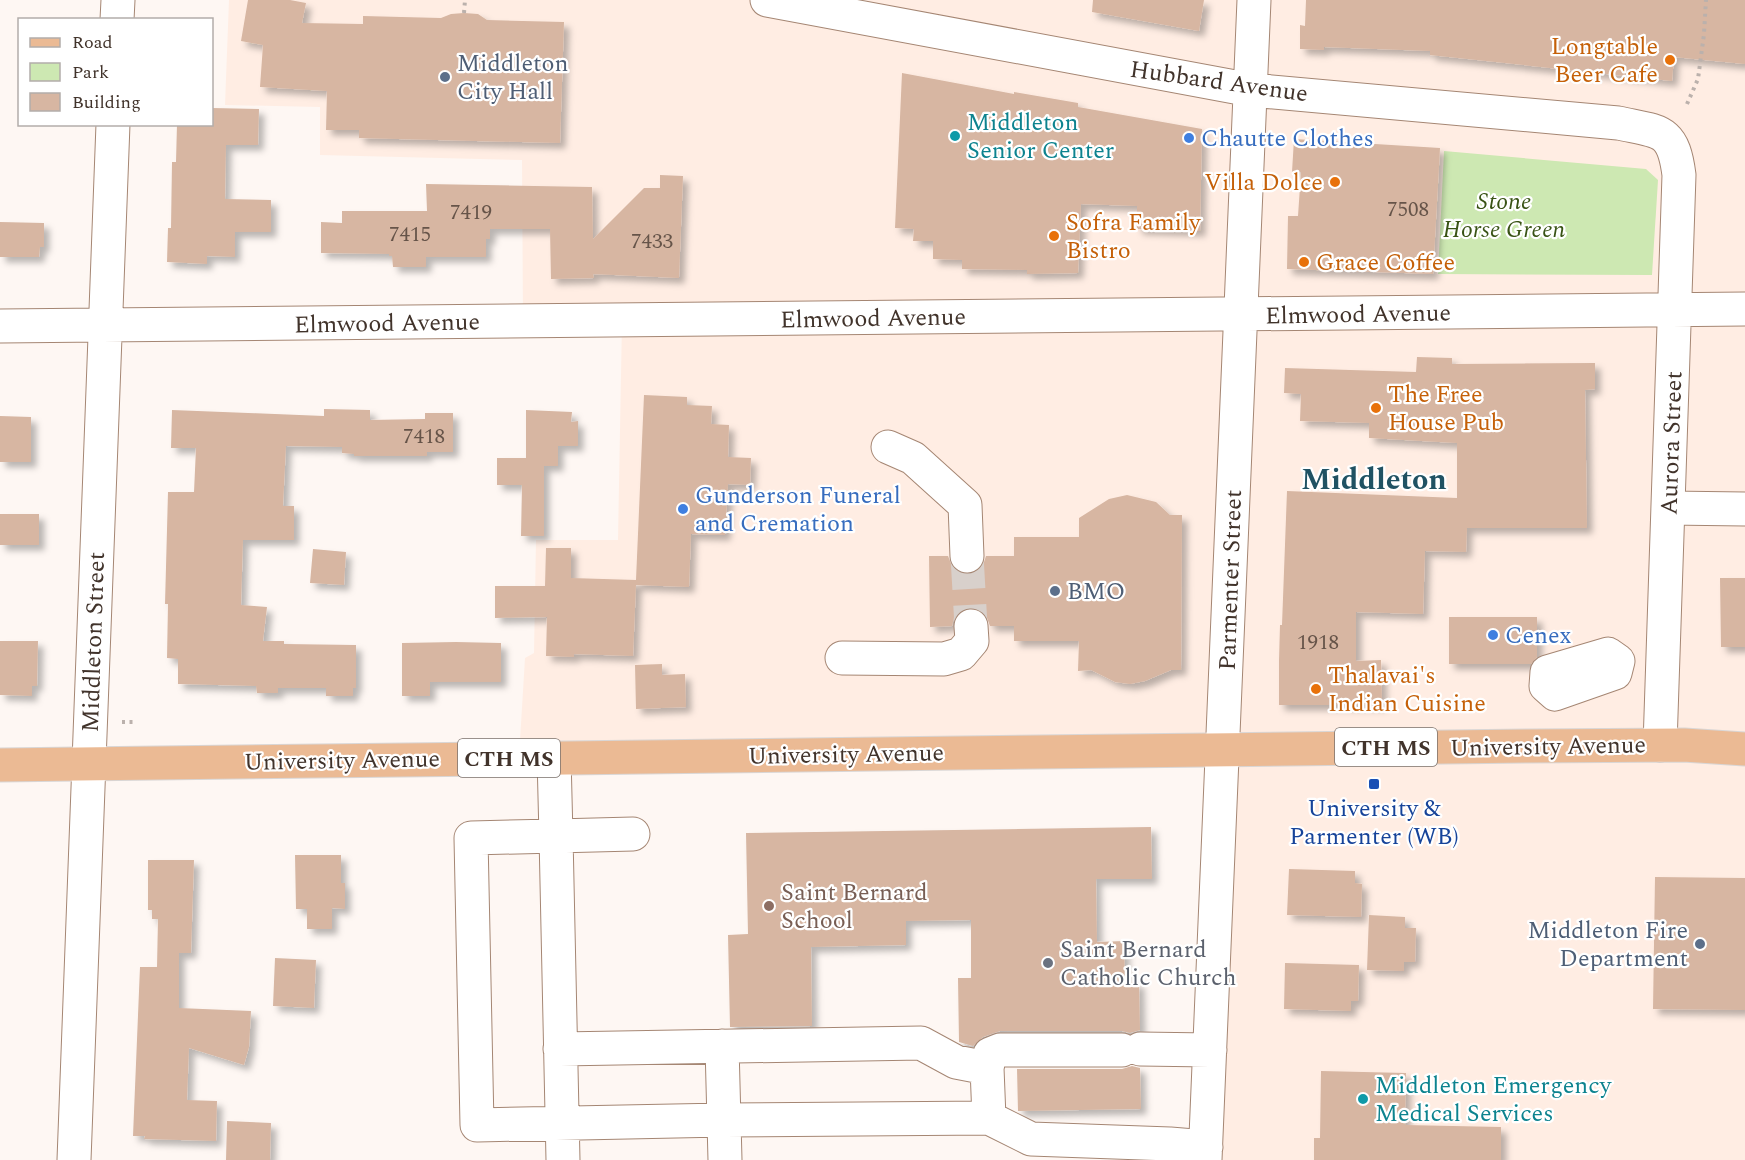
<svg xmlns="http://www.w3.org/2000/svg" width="1745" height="1160" font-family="Spectral,serif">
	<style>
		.built { fill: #ffede3 }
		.green { fill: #cde8b2 }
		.building { fill: #d7b6a2; filter: url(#shadow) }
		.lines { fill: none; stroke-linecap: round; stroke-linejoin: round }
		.minor-tunnel { stroke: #d8d0cb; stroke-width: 33; stroke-dasharray: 33 16; stroke-linecap: butt }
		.minor-casing { stroke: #a58673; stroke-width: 35 }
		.major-casing { stroke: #d9d6d5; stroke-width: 35 }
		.path { stroke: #bbb1ac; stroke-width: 4; stroke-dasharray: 3 4.5; stroke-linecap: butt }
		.minor { stroke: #fff; stroke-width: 33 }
		.major { stroke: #ebba94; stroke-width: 33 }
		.food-dot { fill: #e8710a; stroke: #fff; stroke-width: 2 }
		.service-dot { fill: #5c6f8a; stroke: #fff; stroke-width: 2 }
		.culture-dot { fill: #0f9aa8; stroke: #fff; stroke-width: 2 }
		.shop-dot { fill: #3f7fe0; stroke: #fff; stroke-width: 2 }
		.transit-dot { fill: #1a4fb4; stroke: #fff; stroke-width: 2 }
		.education-dot { fill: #8d6e63; stroke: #fff; stroke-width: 2 }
		.worship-dot { fill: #6b7280; stroke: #fff; stroke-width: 2 }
		.labels { text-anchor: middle; stroke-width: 4.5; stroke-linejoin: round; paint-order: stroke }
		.number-label { font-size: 21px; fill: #665449 }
		.shield { fill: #fff; stroke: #7a706b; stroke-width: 1.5 }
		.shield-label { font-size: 22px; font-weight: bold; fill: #41332b }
		.food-label { font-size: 24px; fill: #c56008; stroke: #fff; text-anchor: start }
		.service-label { font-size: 24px; fill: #4e5e75; stroke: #fff; text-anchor: start }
		.street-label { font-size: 24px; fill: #41332b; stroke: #fff }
		.culture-label { font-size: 24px; fill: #0d838f; stroke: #fff; text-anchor: start }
		.shop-label { font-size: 24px; fill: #366cbe; stroke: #fff; text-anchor: start }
		.park-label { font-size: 24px; font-style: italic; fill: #395315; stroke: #fff }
		.transit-label { font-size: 24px; fill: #164399; stroke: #fff }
		.education-label { font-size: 24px; fill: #785e54; stroke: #fff; text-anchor: start }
		.worship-label { font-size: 24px; fill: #5b616d; stroke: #fff; text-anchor: start }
		.district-label { font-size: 30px; font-weight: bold; fill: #205263; stroke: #fff }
	</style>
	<defs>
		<filter id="shadow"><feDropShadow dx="5.5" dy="5.5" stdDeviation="3" flood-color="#0004"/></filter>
	</defs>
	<rect width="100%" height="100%" fill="#fef7f3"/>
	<!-- built -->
	<path class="built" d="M229 0H1745V1160H1205L1223 749 519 757 525 658 534 653 536 540H618L622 321H523L522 160 320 155V107L225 105Z"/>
	<!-- green -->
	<path class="green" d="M1444 151 1646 169 1658 180 1652 275 1438 274Z"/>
	<!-- building -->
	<path class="building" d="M248 0H290L306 3 302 23 363 24V16L441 18 451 14 464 13 478 14 487 20 564 22 560 143 359 138V130H326L327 91 260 87 263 45 241 41Z
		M1093 0H1204L1199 31 1092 12Z
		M1306 0H1745V64L1674 57 1672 81 1430 55V51L1324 47V50L1300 49V25L1305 26Z
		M902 73 1014 94V92L1078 103V107L1202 129 1200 231 1137 229V206L1081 204 1078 273 1027 274V270L962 269V260L933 259V241H913L914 229 895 228Z
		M212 108 259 109 258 145H226L225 199 271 200V232H235V257L207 256V264L167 262 168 228H171L172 162H176L177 124H212Z
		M1294 139 1440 148 1433 274 1287 269 1288 216H1298L1301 172H1292Z
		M660 175 683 176 679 278 593 274 594 278 551 279 550 229H490V239H486V257H426V267H393L392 256H389V254L321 253V222L342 223V211H427L426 184 592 187 593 239 644 188H660Z
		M0 222 44 223V247H40L39 257H0Z
		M1417 357 1452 358V364L1595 363V389L1585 390 1587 528H1467L1466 552 1425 551 1423 614 1356 612V661L1381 660 1382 705H1279V661L1280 625H1282L1287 491 1457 498V443L1369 438V423L1300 421 1301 394 1284 393 1285 368 1416 372Z
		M644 395 687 397V405L712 406 711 424 729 425 728 457 751 458 750 485 728 484 725 535 691 534 689 587 636 585 633 656 574 654V657L546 656 547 617 495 618V586H545L546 548H571V578L636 580Z
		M324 409 370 410V420L425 419V413H453V452H427V456H354V454L342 453V447L286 446 283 506H294V540H243L241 605 267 607 263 641H284V644L356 645V688H353V696H326V688H278V693H257L256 686 178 684V659L167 658 168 604H165L168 492H194L196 448H171L172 410 324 416Z
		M526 410 572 412 571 422 578 421V446H558V466H544V536H521L522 485H497V458H526Z
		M0 416 31 417V462H0Z
		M1127 495 1156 502 1170 515H1182L1181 670H1171L1145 681 1130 684 1115 682 1091 670 1078 671 1079 641H1014V626H990L986 615 980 609 970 607 960 611 954 617 952 626 930 627 929 556H948L952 566 959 573 968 575 977 571 983 565 986 556H1014V537H1079V518L1109 499Z
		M0 514H39V545H0Z
		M313 549 346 552 344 585 310 583Z
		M1720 578H1745V647H1721Z
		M1449 617H1537V657L1531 664H1449Z
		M0 641H38L37 686H32V696L0 695Z
		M456 642 501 643V682H430V696H402V643Z
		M662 664V675L685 674 686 707 636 709 635 665Z
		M1151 827 1152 879H1096L1097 942 1124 941 1125 982H1139L1140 1030 1130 1033 1122 1031H1000L983 1037 973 1046 959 1042 958 978H971V920L906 921V945L811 947 812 1026 730 1027 728 935 748 934 746 833Z
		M295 855H341V883H345V909L332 908V929H307V909H296Z
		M148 860H194L191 953H179V1008L251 1011 249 1047 244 1065 189 1048 187 1100 217 1101 216 1141 144 1139 145 1136H133L140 967H157L158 919H152V910H148Z
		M1289 869 1355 871V883L1362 884 1361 917 1287 915Z
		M1655 877 1745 878V1010L1653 1009Z
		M1369 915 1405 917V928H1416L1415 962H1404V971L1367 970Z
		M275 958 316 960 314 1008 273 1006Z
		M1285 963 1359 965 1358 1001H1351V1011L1284 1009Z
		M1132 1066 1140 1068 1141 1109 1018 1111 1017 1069H1122Z
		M1321 1071 1406 1073 1405 1125 1501 1127V1160H1314V1138H1320Z
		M227 1121 271 1123 270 1160H226Z"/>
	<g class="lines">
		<!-- minor-tunnel -->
		<path class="minor-tunnel" d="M967 556 971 626"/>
		<defs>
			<path id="minor" d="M767 0 1251 90 1618 123C1660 132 1673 128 1679 175L1660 745
				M117 20 118 0
				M0 326 1745 309
				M888 447 913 458 965 505 967 556
				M1668 508 1745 509
				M1608 654 1618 661 1615 673 1555 694 1546 686 1547 672Z
				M842 658 944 659 961 654 972 641 971 626
				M554 757 556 836 471 838 477 1125 724 1120 989 1118 1031 1139 1170 1144 1206 1147
				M722 1046 725 1160
				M560 1049 921 1043 956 1062 987 1068
				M1140 1049 1210 1050
				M989 1118 987 1068 990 1054 1000 1050H1122
				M74 1160 113 124
				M563 1160 556 836 633 834
				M1205 1160 1254 0"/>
			<path id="major" d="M0 765 1528 746 1684 745 1745 749"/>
		</defs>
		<!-- minor casing -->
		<use href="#minor" class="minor-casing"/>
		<!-- major casing -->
		<use href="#major" class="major-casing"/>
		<!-- path -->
		<path class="path" d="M464 13 465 0
			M1687 104 1698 79 1704 34 1706 0
			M122 722H133"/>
		<!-- minor -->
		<use href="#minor" class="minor"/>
		<!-- major -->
		<use href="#major" class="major"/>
	</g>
	<!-- markers -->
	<g class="food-dot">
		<circle cx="1670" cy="60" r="6"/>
		<circle cx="1335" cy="182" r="6"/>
		<circle cx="1054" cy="236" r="6"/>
		<circle cx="1304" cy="262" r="6"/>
		<circle cx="1376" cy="408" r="6"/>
		<circle cx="1316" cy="689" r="6"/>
	</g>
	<g class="service-dot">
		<circle cx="445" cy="77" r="6"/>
		<circle cx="1055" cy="591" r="6"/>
		<circle cx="1700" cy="944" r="6"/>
	</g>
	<g class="culture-dot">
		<circle cx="955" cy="136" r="6"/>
		<circle cx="1363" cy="1099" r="6"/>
	</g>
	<g class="shop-dot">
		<circle cx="1189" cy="138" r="6"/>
		<circle cx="683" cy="509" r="6"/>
		<circle cx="1493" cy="635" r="6"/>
	</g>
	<rect class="transit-dot" x="1368" y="778" width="12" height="12" rx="3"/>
	<circle class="education-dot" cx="769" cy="906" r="6"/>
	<circle class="worship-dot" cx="1048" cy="963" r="6"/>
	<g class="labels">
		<!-- number labels -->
		<g class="number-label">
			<text x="1408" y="216">7508</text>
			<text x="471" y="219">7419</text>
			<text x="410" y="241">7415</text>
			<text x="652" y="248">7433</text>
			<text x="424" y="443">7418</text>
			<text x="1318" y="649">1918</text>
		</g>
		<!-- shield labels -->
		<g class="shield">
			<rect x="1335" y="728" width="102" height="38" rx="4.5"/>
			<rect x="458" y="739" width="102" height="38" rx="4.5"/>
		</g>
		<g class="shield-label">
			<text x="1386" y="755">CTH MS</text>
			<text x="509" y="766">CTH MS</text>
		</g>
		<!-- food labels -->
		<g class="food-label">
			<text x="1658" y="54" text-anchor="end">Longtable<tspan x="1658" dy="28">Beer Cafe</tspan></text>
			<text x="1323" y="190" text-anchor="end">Villa Dolce</text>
			<text x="1066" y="230">Sofra Family<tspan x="1066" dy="28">Bistro</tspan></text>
			<text x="1316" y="270">Grace Coffee</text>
			<text x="1388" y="402">The Free<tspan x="1388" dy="28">House Pub</tspan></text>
			<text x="1328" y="683">Thalavai's<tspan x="1328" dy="28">Indian Cuisine</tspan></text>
		</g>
		<!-- service labels -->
		<g class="service-label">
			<text x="457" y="71">Middleton<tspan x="457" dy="28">City Hall</tspan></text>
			<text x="1067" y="599">BMO</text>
			<text x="1688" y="938" text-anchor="end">Middleton Fire<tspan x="1688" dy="28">Department</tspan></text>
		</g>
		<!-- street labels -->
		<g class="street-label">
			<text transform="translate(1219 81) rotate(8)" y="8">Hubbard Avenue</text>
			<text transform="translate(1358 314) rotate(-1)" y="8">Elmwood Avenue</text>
			<text transform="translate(873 318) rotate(-1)" y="8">Elmwood Avenue</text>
			<text transform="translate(387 323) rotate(-1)" y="8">Elmwood Avenue</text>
			<text transform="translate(1671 443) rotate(-88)" y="8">Aurora Street</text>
			<text transform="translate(1230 580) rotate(-88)" y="8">Parmenter Street</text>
			<text transform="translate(93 642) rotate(-88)" y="8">Middleton Street</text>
			<text transform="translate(1548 746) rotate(-1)" y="8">University Avenue</text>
			<text transform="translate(846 754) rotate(-1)" y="8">University Avenue</text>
			<text transform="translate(342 760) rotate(-1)" y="8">University Avenue</text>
		</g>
		<!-- culture labels -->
		<g class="culture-label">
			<text x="967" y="130">Middleton<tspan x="967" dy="28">Senior Center</tspan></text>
			<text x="1375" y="1093">Middleton Emergency<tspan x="1375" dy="28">Medical Services</tspan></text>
		</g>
		<!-- shop labels -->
		<g class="shop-label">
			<text x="1201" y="146">Chautte Clothes</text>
			<text x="695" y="503">Gunderson Funeral<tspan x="695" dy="28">and Cremation</tspan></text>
			<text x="1505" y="643">Cenex</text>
		</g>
		<!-- park labels -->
		<g class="park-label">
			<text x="1504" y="209">Stone<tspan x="1504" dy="28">Horse Green</tspan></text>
		</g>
		<!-- transit labels -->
		<g class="transit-label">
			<text x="1374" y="816">University &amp;<tspan x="1374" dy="28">Parmenter (WB)</tspan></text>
		</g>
		<!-- education labels -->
		<g class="education-label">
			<text x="781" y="900">Saint Bernard<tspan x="781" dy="28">School</tspan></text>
		</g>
		<!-- worship labels -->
		<g class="worship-label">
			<text x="1060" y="957">Saint Bernard<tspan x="1060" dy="28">Catholic Church</tspan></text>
		</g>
		<!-- district labels -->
		<g class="district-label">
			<text x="1374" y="489">Middleton</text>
		</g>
	</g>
	<!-- legend -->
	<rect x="18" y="18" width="195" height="108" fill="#ffffff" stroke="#b3adaa" stroke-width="1.5"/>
	<rect x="30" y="38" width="30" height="9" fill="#ebba94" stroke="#b3adaa" stroke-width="1.5"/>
	<text x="72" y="48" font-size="18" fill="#41332b">Road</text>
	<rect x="30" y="63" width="30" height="18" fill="#cde8b2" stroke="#b3adaa" stroke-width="1.5"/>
	<text x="72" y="78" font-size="18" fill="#41332b">Park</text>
	<rect x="30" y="93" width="30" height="18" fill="#d7b6a2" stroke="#b3adaa" stroke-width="1.5"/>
	<text x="72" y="108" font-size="18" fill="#41332b">Building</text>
</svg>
